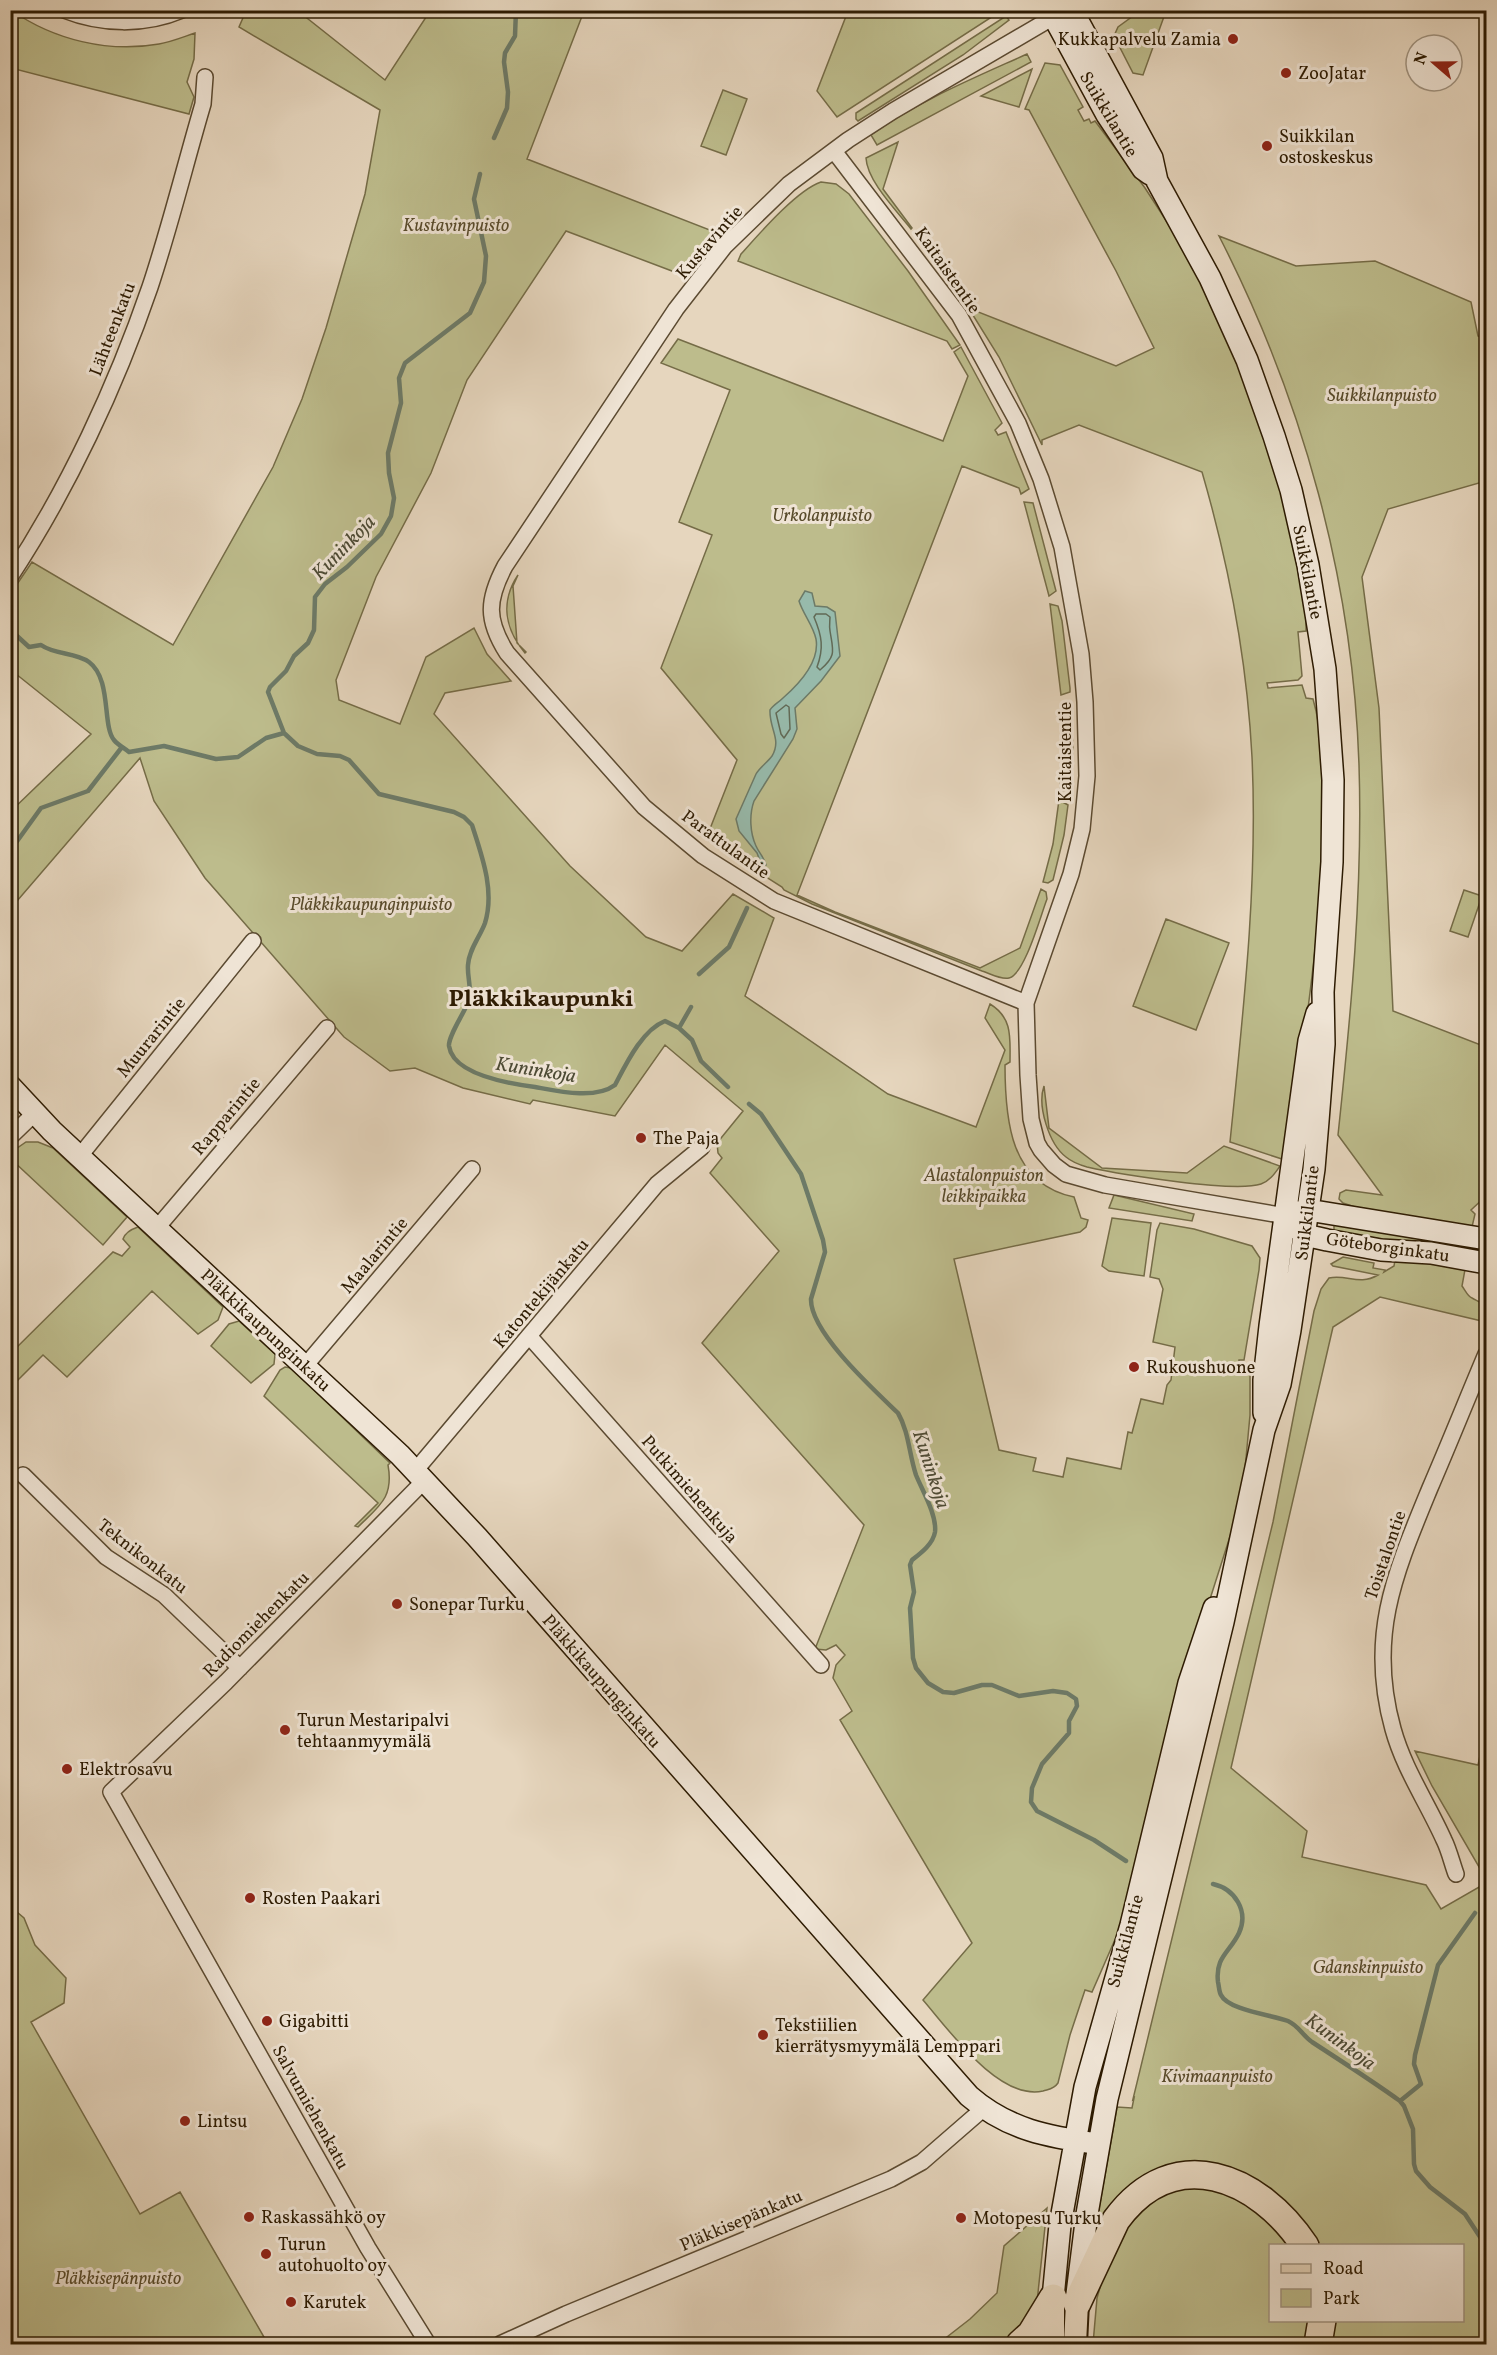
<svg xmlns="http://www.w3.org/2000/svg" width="1497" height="2355" font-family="Vollkorn,serif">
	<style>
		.green { fill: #bdbc8c; stroke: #756c47; stroke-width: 1.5 }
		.water { fill: #97baab; stroke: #6d7a67; stroke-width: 1.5 }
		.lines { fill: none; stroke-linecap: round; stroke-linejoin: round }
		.shore { stroke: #626a56; stroke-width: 1.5 }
		.stream { stroke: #6d7a67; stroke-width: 4.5 }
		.street-casing { stroke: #5b4a31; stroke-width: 18 }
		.secondary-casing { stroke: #2d1b02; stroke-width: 24 }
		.primary-casing { stroke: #2d1b02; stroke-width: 26 }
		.highway-casing { stroke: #2d1b02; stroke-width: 30 }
		.street { stroke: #efe4d5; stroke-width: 15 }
		.secondary { stroke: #efe4d5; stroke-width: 21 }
		.primary { stroke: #e6d6be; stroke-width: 22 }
		.highway { stroke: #e6d6be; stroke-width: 27 }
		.poi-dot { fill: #8f2418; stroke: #efe4d5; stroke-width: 2 }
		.labels { text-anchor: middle; stroke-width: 6; stroke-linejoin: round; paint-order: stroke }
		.poi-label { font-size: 18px; fill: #2d1b02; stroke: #efe4d5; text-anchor: start }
		.street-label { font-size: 18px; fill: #2d1b02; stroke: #efe4d5 }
		.park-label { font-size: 18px; font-style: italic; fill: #584b2b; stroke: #efe4d5 }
		.water-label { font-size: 20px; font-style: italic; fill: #4d4b35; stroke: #efe4d5 }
		.district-label { font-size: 24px; font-weight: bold; fill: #2d1b02; stroke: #efe4d5 }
	</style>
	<rect width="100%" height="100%" fill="#e6d6be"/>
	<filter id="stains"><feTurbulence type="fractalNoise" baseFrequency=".00333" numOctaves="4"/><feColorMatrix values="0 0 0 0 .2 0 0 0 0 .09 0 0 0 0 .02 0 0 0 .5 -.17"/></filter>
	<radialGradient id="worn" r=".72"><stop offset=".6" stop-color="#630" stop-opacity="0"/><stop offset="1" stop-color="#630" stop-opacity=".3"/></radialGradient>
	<!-- green -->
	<path class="green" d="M11 10C54 40 108 53 159 44 171 42 183 37 195 33L194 59 187 82 194 97 189 114 11 68Z
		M246 11H298L385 80 430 11H584L527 159 715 232 680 274 566 231 467 380 431 473 376 577 336 680 339 700 400 724 426 657 474 628 487 654 511 681 445 693 434 714 570 866 646 937 682 951 733 894 774 918 745 996 888 1094 976 1127 1005 1050 985 1018 990 1004C1013 1018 1010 1038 1010 1062L1005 1065C1005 1120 1010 1184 1074 1197L1081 1218 1088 1220 1086 1227 1080 1232 954 1259 999 1450 1036 1458 1033 1471 1063 1477 1067 1458 1121 1469 1128 1432 1132 1433 1141 1399 1163 1404 1167 1385 1171 1380 1175 1347 1153 1342 1163 1289 1159 1279 1150 1277 1157 1230 1160 1223 1194 1229 1252 1246 1260 1258 1259 1270 1244 1360H1239L1238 1372 1250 1374V1415L1245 1469 1233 1527 1203 1621 1124 1919 1092 1992 1085 1990 1070 2035 1058 2083C1054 2089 1049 2089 1043 2091 999 2101 949 2030 923 2000L972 1943 840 1720 852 1711 833 1678 836 1665 845 1655 836 1645 826 1650 815 1649 864 1525 702 1343 779 1251 710 1173 722 1158 718 1153 717 1143 743 1111 665 1045 615 1116 533 1100 530 1104 463 1088 415 1068 390 1071 344 1037 205 878 154 801 140 758 11 908V811L91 734 11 670V593L32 562 173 645 273 467 302 399 326 328 365 194 380 110 239 27Z
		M848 11V10L1001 11 837 117 817 91Z
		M1140 11H1166L1143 75 1133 73 1114 36 1118 27Z
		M1006 16 1009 20 963 55 858 121 856 119V113Z
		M1027 54 1031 62 877 145 871 135C918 101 974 78 1027 54Z
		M1045 63 1060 65 1083 107 1078 110 1084 121 1089 119 1091 123 1095 121 1145 188 1180 242 1197 273 1241 372 1261 428 1286 508 1296 553 1306 616V631L1298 632 1302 676 1298 680 1267 683 1268 688 1302 685 1306 698 1313 699C1323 734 1323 770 1323 807 1324 925 1302 1043 1288 1161L1230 1142C1243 1014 1258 885 1252 757 1247 660 1229 565 1202 472L1079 425 1042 440V445L999 357 958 291 959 290 973 310 1116 366 1154 348 1116 271 1029 110 1025 109Z
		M1032 69 1019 107 981 96Z
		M723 90 747 99 726 155 701 146Z
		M898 142 883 189 912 228 911 229C897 211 867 181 866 158Z
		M821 182 836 184 849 194 908 271 960 345 952 349 947 341 738 261 741 254C759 234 797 190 821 182Z
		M1219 236 1296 266 1375 261 1471 302 1478 336 1482 338 1486 363V481L1388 509 1362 577 1379 708 1393 1011 1486 1047V1196L1471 1210 1475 1214 1472 1227 1355 1207 1343 1203 1339 1199 1340 1193 1346 1190 1382 1195 1338 1135C1351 1013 1363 888 1359 765 1353 581 1303 400 1219 236Z
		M678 339 943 441 968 376 954 352 961 347 1002 423 995 430 998 435 1006 432 1029 489 1021 494 1019 488 962 466 797 895 835 912 980 968 1020 948 1041 889 1046 892 1047 899C1041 914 1025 974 1009 978 1001 980 991 974 982 971L812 904 784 890 782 887 706 839 737 760 661 668 712 535 679 522 730 390 661 363Z
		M1024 502 1033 503 1056 591 1049 596Z
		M518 575 513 586 517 643 526 652 525 653C505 629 500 602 518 575Z
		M1050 604 1058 606 1062 621 1070 688V692L1061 695Z
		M1062 704 1071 707 1073 752 1071 786 1064 791H1060Z
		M1059 800 1068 805 1064 835 1053 880 1048 883 1043 882 1053 844Z
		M1464 890 1482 896 1468 937 1450 931Z
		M1166 919 1229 943 1196 1030 1133 1006Z
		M1044 1086 1049 1128 1102 1168 1187 1173 1224 1146 1280 1166C1275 1173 1270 1181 1261 1184 1234 1193 1118 1174 1087 1167 1080 1165 1072 1162 1066 1157 1049 1144 1037 1106 1044 1086Z
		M26 1142H38L53 1148 127 1217 103 1245 11 1159 13 1151Z
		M1114 1195 1194 1214 1192 1221 1109 1208Z
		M1112 1218 1151 1223 1144 1276 1109 1271 1102 1266Z
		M1334 1224 1469 1246 1468 1254 1334 1231Z
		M138 1227 223 1307 218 1320 198 1334 152 1291 67 1377 43 1355 11 1387V1353L113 1252 122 1256 130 1247 123 1239C125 1233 132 1229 138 1227Z
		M1343 1257 1374 1263 1373 1268 1385 1270 1384 1272 1394 1266 1395 1260 1466 1264 1462 1286C1465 1290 1468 1297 1472 1298 1487 1306 1487 1304 1486 1322L1380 1297 1333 1327 1231 1768 1307 1831 1302 1857 1426 1885 1441 1909 1486 1883V2344H1326L1329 2321 1462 2320V2246L1311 2245 1189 2169 1092 2248 1117 2107 1132 2108 1134 2098 1133 2099 1273 1522 1314 1311 1321 1289 1329 1278C1347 1274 1359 1286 1378 1275L1333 1266 1331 1264Z
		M239 1321 275 1354 274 1364 251 1383 211 1346 229 1324Z
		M285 1367 291 1368 390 1463 388 1465C394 1498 379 1506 358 1527L355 1526 378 1503 264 1396 280 1370Z
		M1486 1728V1879L1432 1786 1415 1751 1478 1765Z
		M11 1907 24 1918 35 1945 66 1978 64 2003 31 2022 140 2214 180 2192 268 2344H24L11 2331V2288L16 2283 10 2272Z
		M1193 2185 1246 2197 1292 2245 1270 2246V2320L1311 2321 1308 2344H1093L1097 2298 1104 2274 1119 2236 1157 2196Z
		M1047 2208 1037 2302 1014 2339 1007 2344H938L970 2319 997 2293 1004 2246Z"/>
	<!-- water -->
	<path class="water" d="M805 591 812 593 815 606 827 607 835 612 840 656 821 681 795 708 797 729 793 739 754 801C749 815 750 833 756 846 759 853 764 857 766 865L762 866 757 853 739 831 736 819 756 774C760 767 767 763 772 756 782 739 769 729 770 710 773 705 778 703 783 698 799 684 820 662 816 639 813 625 803 614 799 601Z"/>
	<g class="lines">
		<!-- shore -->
		<path class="shore" d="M816 614H826L830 617C830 621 829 626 830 631 833 650 837 656 820 670L817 667C824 648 822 636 814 617Z
			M786 705 789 707 790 729 784 738 781 734 776 713Z"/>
		<!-- stream -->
		<path class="stream" d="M494 138 507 108 508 92 504 62 505 53 515 36 516 10
			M480 174 474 199 486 256 484 282 470 313 405 363 399 378 401 403 388 453 389 473 394 498 391 516 381 534 347 567 325 584 315 597 314 630 308 643 294 656 286 671 270 687 268 692 284 733 298 746 317 754 340 756 349 760 379 794 454 812 464 817 472 825C482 856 495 891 485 923 480 937 469 949 468 965 467 977 472 988 469 1000 465 1012 448 1036 449 1046 453 1075 512 1084 535 1087 557 1091 595 1100 615 1085 626 1064 642 1030 665 1021L679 1028 692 1040 701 1061 728 1087
			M10 632 16 635 29 647 41 645C55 655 75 652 89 662 112 679 102 726 114 740 118 745 124 748 129 752L164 746 216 759 238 757 266 738 284 733
			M10 851 41 808 88 791 122 747
			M699 974 729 947 747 908
			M679 1028 691 1007
			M749 1104 761 1114 801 1174 823 1240 825 1252 811 1299C810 1332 874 1390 898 1413 909 1432 909 1454 916 1475 922 1490 937 1515 935 1532 933 1544 921 1553 912 1560L910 1565 914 1592 910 1608 913 1658 916 1668 928 1683 943 1692 954 1693 982 1685H992L1019 1696 1053 1691 1067 1693 1076 1699 1077 1706 1069 1721V1733L1042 1764 1032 1788 1031 1802 1037 1811 1094 1840 1126 1861
			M1213 1884C1235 1889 1249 1911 1239 1933 1230 1952 1215 1957 1218 1982 1219 1986 1219 1992 1221 1995 1228 2010 1272 2015 1288 2021 1299 2026 1302 2035 1312 2042 1341 2061 1371 2080 1400 2101L1404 2106 1413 2129 1414 2164 1416 2171 1430 2187 1465 2214 1486 2246
			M1484 1901 1486 1898
			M1400 2101 1421 2084 1414 2064 1415 2055 1438 1965 1475 1913"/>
		<defs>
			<path id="street" d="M64 10C102 25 144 26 182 10
				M834 151 959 315 1018 423 1041 479 1062 547 1081 654 1085 702 1087 776 1082 829 1071 874 1026 1003 1028 1075 1031 1119 1037 1143 1041 1150 1054 1165 1066 1174 1105 1185 1286 1216
				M10 577C68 489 116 386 150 287 170 227 185 165 203 104L205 77
				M1026 1003 774 901 703 856 644 807 507 653C486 620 487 600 505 566L676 309 725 246 789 184 848 140 893 111 1062 12
				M10 1137 35 1113
				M79 1157 253 941
				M156 1229 327 1028
				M530 1337 821 1665
				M305 1366 472 1169
				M415 1471 657 1184 702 1147
				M23 1475 106 1557 164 1595 240 1668
				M424 1481 226 1682 111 1792 368 2248 428 2344
				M1456 1874C1452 1863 1449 1850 1444 1840 1427 1802 1404 1769 1393 1729 1367 1636 1395 1573 1430 1488 1449 1444 1467 1399 1486 1354
				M500 2344 566 2314 891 2179 922 2162 983 2109"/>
			<path id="secondary" d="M1050 10 1107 115 1143 169 1150 174
				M1072 10 1152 158 1157 181 1210 278 1247 360 1274 436 1291 490 1308 565 1325 669 1333 780 1332 862 1323 992 1324 1044 1318 1121 1314 1169 1290 1330 1280 1384 1264 1430 1223 1622 1107 2099 1087 2214 1077 2294
				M10 1086 52 1131 400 1455 477 1537 969 2096C1008 2130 1049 2137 1099 2144
				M1295 1213 1308 1210 1486 1239
				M1294 1225 1305 1235 1327 1240 1381 1250 1431 1253 1486 1263
				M1264 1413V1380L1270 1326 1309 1041 1317 1013
				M1053 2298 1060 2225 1085 2087 1131 1925 1189 1683 1214 1608"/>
			<path id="primary" d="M1053 2298V2344
				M1075 2344 1077 2303"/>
			<path id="highway" d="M1077 2303 1116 2220C1174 2141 1259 2176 1305 2246
				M1020 2344 1031 2334 1053 2298
				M1318 2344 1322 2320"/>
		</defs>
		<!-- street casing -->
		<use href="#street" class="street-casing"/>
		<!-- secondary casing -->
		<use href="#secondary" class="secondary-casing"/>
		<!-- primary casing -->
		<use href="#primary" class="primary-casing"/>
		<!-- highway casing -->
		<use href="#highway" class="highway-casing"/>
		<!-- street -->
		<use href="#street" class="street"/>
		<!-- secondary -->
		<use href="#secondary" class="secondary"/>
		<!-- primary -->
		<use href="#primary" class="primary"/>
		<!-- highway -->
		<use href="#highway" class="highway"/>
	</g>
	<!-- markers -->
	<g class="poi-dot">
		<circle cx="1233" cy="39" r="6"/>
		<circle cx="1286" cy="73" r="6"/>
		<circle cx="1267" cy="146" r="6"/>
		<circle cx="641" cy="1138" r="6"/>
		<circle cx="1134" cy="1367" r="6"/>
		<circle cx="397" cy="1604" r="6"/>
		<circle cx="285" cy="1730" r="6"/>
		<circle cx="67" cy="1769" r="6"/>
		<circle cx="250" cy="1898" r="6"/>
		<circle cx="267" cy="2021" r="6"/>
		<circle cx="763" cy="2035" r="6"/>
		<circle cx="185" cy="2121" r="6"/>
		<circle cx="249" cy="2217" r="6"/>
		<circle cx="961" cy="2218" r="6"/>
		<circle cx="266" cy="2254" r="6"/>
		<circle cx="291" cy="2302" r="6"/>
	</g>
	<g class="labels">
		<!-- poi labels -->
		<g class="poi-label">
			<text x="1221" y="45" text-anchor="end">Kukkapalvelu Zamia</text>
			<text x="1298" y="79">ZooJatar</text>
			<text x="1279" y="142">Suikkilan<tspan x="1279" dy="21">ostoskeskus</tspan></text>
			<text x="653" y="1144">The Paja</text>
			<text x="1146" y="1373">Rukoushuone</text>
			<text x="409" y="1610">Sonepar Turku</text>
			<text x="297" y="1726">Turun Mestaripalvi<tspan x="297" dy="21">tehtaanmyymälä</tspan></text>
			<text x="79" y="1775">Elektrosavu</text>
			<text x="262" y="1904">Rosten Paakari</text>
			<text x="279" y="2027">Gigabitti</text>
			<text x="775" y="2031">Tekstiilien<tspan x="775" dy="21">kierrätysmyymälä Lemppari</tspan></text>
			<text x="197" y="2127">Lintsu</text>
			<text x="261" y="2223">Raskassähkö oy</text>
			<text x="973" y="2224">Motopesu Turku</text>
			<text x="278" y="2250">Turun<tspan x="278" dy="21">autohuolto oy</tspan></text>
			<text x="303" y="2308">Karutek</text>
		</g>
		<!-- street labels -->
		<g class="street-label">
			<text transform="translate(1109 114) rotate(59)" y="6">Suikkilantie</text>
			<text transform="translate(709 242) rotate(-49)" y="6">Kustavintie</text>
			<text transform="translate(948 270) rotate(55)" y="6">Kaitaistentie</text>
			<text transform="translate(112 329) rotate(-69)" y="6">Lähteenkatu</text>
			<text transform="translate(1308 572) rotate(79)" y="6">Suikkilantie</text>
			<text transform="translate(1065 752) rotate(-90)" y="6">Kaitaistentie</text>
			<text transform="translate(726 844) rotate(36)" y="6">Parattulantie</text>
			<text transform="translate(151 1037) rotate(-51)" y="6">Muurarintie</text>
			<text transform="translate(226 1116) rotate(-50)" y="6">Rapparintie</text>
			<text transform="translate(1307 1213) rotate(-83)" y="6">Suikkilantie</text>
			<text transform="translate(1388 1247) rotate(8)" y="6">Göteborginkatu</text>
			<text transform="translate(374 1255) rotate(-50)" y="6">Maalarintie</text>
			<text transform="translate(541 1293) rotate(-50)" y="6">Katontekijänkatu</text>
			<text transform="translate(266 1330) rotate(43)" y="6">Pläkkikaupunginkatu</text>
			<text transform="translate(690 1489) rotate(49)" y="6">Putkimiehenkuja</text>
			<text transform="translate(1385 1555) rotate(-71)" y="6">Toistalontie</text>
			<text transform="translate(143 1556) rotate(38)" y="6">Teknikonkatu</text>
			<text transform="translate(256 1624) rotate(-45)" y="6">Radiomiehenkatu</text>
			<text transform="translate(602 1681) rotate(49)" y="6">Pläkkikaupunginkatu</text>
			<text transform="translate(1125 1941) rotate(-75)" y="6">Suikkilantie</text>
			<text transform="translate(311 2107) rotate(61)" y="6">Salvumiehenkatu</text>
			<text transform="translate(741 2220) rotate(-23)" y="6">Pläkkisepänkatu</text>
		</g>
		<!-- park labels -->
		<g class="park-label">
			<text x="456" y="231">Kustavinpuisto</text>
			<text x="1382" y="401">Suikkilanpuisto</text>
			<text x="822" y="521">Urkolanpuisto</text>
			<text x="371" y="910">Pläkkikaupunginpuisto</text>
			<text x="984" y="1181">Alastalonpuiston<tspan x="984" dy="21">leikkipaikka</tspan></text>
			<text x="1368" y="1973">Gdanskinpuisto</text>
			<text x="1217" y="2082">Kivimaanpuisto</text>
			<text x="118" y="2284">Pläkkisepänpuisto</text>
		</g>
		<!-- water labels -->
		<g class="water-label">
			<text transform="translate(343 547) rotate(-46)" y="7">Kuninkoja</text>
			<text transform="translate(536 1069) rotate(9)" y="7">Kuninkoja</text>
			<text transform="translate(932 1469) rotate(72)" y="7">Kuninkoja</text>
			<text transform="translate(1341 2041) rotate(36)" y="7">Kuninkoja</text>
		</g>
		<!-- district labels -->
		<g class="district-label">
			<text x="541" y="1006">Pläkkikaupunki</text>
		</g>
	</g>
	<!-- margin -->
	<rect width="1497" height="2355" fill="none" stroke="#e6d6be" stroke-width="36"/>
	<rect x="12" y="12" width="1473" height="2331" fill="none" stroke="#2d1b02" stroke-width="3"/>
	<rect x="18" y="18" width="1461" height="2319" fill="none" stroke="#2d1b02" stroke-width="1.5"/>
	<!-- legend -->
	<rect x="1269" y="2244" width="195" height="78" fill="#efe4d5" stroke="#a19481" stroke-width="1.5"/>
	<rect x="1281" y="2264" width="30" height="9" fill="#e6d6be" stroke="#a19481" stroke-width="1.5"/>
	<text x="1323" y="2274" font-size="18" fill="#2d1b02">Road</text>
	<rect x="1281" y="2289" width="30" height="18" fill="#bdbc8c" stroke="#a19481" stroke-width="1.5"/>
	<text x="1323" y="2304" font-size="18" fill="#2d1b02">Park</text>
	<!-- north arrow -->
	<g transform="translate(1434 63) rotate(290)"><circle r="28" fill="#efe4d5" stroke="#a19481" stroke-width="1.5"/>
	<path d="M0-4.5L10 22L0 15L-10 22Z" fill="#8f2418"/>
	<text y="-9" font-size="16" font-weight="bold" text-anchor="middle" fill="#2d1b02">N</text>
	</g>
	<rect width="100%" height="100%" filter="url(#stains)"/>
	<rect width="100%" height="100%" fill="url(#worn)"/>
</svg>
